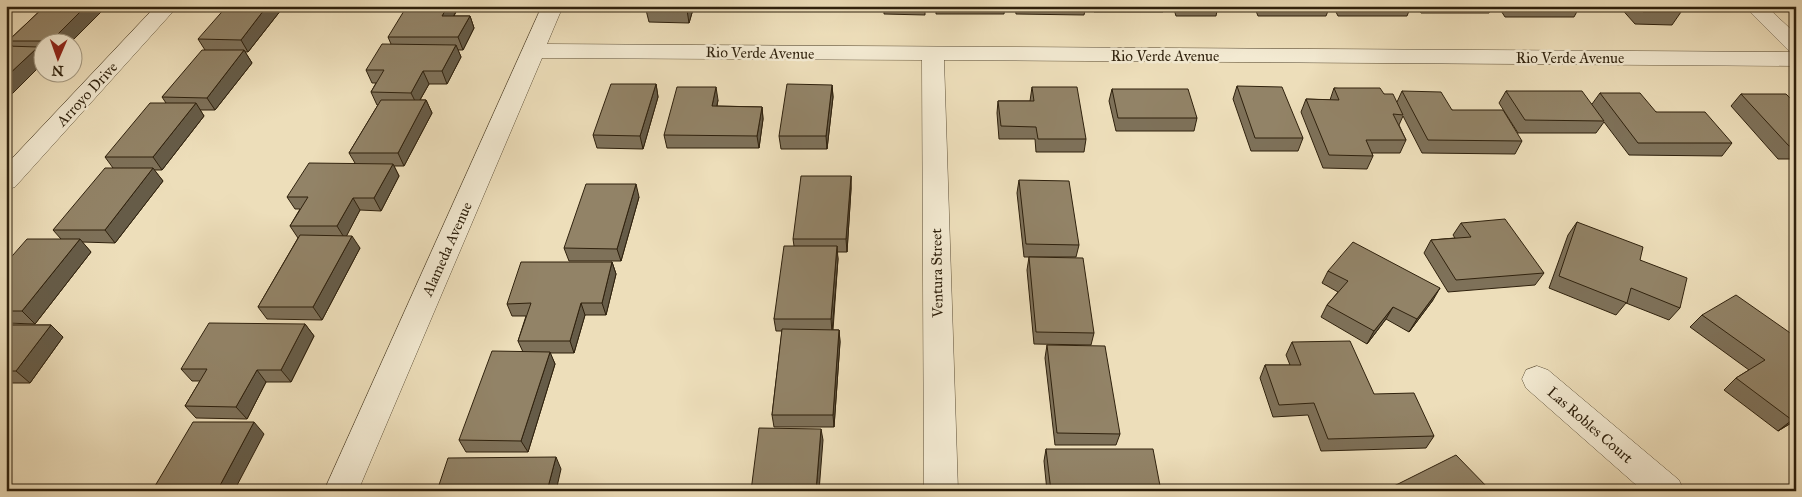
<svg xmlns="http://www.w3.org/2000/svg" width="1802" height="497" font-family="'IM FELL Great Primer',serif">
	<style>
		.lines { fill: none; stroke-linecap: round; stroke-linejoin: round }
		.minor-casing { stroke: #5e5038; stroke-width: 1 }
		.minor { fill: #f3ead2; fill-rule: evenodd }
		.wall { fill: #7e7159; stroke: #2f210d }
		.shaded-wall { fill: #665c48; stroke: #2f210d }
		.building { fill: #928367; stroke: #2f210d }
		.labels { text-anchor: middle; stroke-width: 5; stroke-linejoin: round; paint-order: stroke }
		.street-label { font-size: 15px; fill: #2f210d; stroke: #f3ead2 }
	</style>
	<rect width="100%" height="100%" fill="#eddeba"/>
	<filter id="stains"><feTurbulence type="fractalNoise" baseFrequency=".004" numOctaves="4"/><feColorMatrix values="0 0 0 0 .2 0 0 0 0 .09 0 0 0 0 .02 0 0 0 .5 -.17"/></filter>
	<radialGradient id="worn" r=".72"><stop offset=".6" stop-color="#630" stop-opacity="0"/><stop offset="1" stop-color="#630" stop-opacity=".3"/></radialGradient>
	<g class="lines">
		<defs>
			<path id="minor" d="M156 6H178L15 187 6 190V165Z
				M542 6H563L547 44 1790 52 1744 6H1766L1796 34V66L944 60 958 491H924L922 60 542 58 358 491H324Z
				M1537 366 1548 370 1679 480 1684 491H1643L1526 388 1522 379 1526 370Z"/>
		</defs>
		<!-- minor casing -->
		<use href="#minor" class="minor-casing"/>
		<!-- minor -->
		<use href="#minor" class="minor"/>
	</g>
	<!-- wall -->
	<path class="wall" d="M45 6H99L102 11 71 42H42V64L6 100V46H13L8 41Z
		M459 6 454 16H470L474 28 463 50H458L461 57 447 84H429L420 100H426L432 113 404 166H394L399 176 381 211 360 210 346 236 360 248 322 320 267 319 258 307 298 238 290 226 300 209H295L287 197 355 163 349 153 378 105H377L371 92 376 83H372L366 70 391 44 388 37Z
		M694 6 689 23 649 22 646 10Z
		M772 6H841V10L773 9Z
		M884 6H925V15L884 14Z
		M936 6H1005L1004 14H936Z
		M1015 6H1086L1084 15 1016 14Z
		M1093 6H1164L1163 12H1094Z
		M1173 6H1218L1216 16H1176Z
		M1254 6H1330L1326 16H1258Z
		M1333 6H1411L1407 16H1338Z
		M1417 6H1492L1489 13H1421Z
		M1498 6H1580L1574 17H1505Z
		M1619 6H1675L1681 12 1672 25 1635 24Z
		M281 10 248 52H245L252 63 215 110H200L204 116 162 170H154L163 181 115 243 82 242 91 252 35 324 6 323V263L61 239 53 230 113 168 105 157 166 103 162 97 205 50 198 39Z
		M656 84 658 97 643 149 597 148 593 135Z
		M832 85 833 97 827 149H781L779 136Z
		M1237 86 1303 138 1298 151H1251L1233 99Z
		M1032 87 1086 139 1084 152H1036L1035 139H999L997 113 998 101H1030Z
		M1334 88 1384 94 1397 102 1402 91 1452 110 1522 141 1515 154 1422 153 1403 116 1399 125 1406 140 1400 153H1372L1373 156 1367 169 1323 168 1301 112 1306 99 1330 100Z
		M1112 89 1197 118 1194 131H1116L1109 101Z
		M1506 91 1592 104 1600 93 1656 112 1732 143 1722 156 1629 155 1604 122 1596 133H1518L1499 103Z
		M1741 94 1796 104V159H1778L1731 106Z
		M718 100 717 106 762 107 763 119 759 148H667L664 135Z
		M851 176V189L847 252H837L838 259 833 330H839L840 342 834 427H774L772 415 782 331H776L774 319 794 246 793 239Z
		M1019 180 1079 245 1076 257H1024L1017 193Z
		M639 197 621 261H569L564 248Z
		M1577 222 1640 260 1680 308 1669 320 1626 303 1616 315 1549 288 1568 235Z
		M1461 223 1544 273 1535 285 1448 292 1424 253 1431 240 1455 238 1453 235Z
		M1029 257 1094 333 1091 345 1034 344 1027 270Z
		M612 262 616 274 606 315H585L574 353H550L555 364 528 452H466L459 440 523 352 518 341 526 316H512L507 304Z
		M1328 271 1433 300 1409 332 1386 319 1367 344 1321 317 1327 305 1338 292 1322 283Z
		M1702 315 1796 337V420L1778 431 1724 390 1736 378 1749 370 1690 327Z
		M305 324 314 336 291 382H266L247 419 196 418 185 406 200 381H192L181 369Z
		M6 325H51L63 337 30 383H6Z
		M1292 342 1374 394 1434 436 1426 448 1321 451 1308 415 1273 417 1260 378 1265 365H1290L1286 355Z
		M1047 345 1120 434 1116 445H1055L1045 358Z
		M1046 449 1161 491H1047L1044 461Z"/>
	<!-- shaded-wall -->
	<path class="shaded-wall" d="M86 6H99L102 11 71 42H52L51 41Z
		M267 6H279L281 10 248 52 241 40Z
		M448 6H459L447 28 442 16Z
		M688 6H694L689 23 687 10Z
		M470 16 474 28 463 50 458 37Z
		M456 45 461 57 447 84 442 71Z
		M38 47 42 53V64L6 100V77Z
		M244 50 252 63 215 110 207 98Z
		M423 71 429 84 417 105 411 93Z
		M656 84 658 97 643 149 640 136Z
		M832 85 833 97 827 149 826 136Z
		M716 87 718 100 714 119 712 106Z
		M426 100 432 113 404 166 398 153Z
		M196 103 204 116 162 170 153 157Z
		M762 107 763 119 759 148 757 136Z
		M393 164 399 176 381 211 374 198Z
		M153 168 163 181 115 243 105 230Z
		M851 176V189L847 252 846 239Z
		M636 184 639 197 621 261 617 249Z
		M353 198 360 210 345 239 337 226Z
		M352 236 360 248 322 320 313 307Z
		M80 239 91 252 35 324 22 311Z
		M837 246 838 259 832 332 831 319Z
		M612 262 616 274 606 315 602 303Z
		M1440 288 1433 300 1409 332 1417 319Z
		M581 303 585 315 574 353 570 341Z
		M1393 307 1386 319 1367 344 1374 331Z
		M305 324 314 336 291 382 281 370Z
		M51 325 63 337 30 383 16 371Z
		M839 330 840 342 834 427 833 415Z
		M550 352 555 364 528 452 521 441Z
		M257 370 266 382 247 419 236 407Z
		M1796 417V420L1778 431 1792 420Z
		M254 422 264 434 234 491H217Z
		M821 429 823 440 819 491H816Z
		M556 457 561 469 556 491H547Z"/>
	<!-- building -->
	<path class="building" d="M45 6H86L51 41H8Z
		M227 6H267L241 40 198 39Z
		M407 6H448L442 16H470L458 37H388Z
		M647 6H688L687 10H646Z
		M1638 6H1675L1681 12H1643Z
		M382 44 456 45 442 71H423L411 93 371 92 384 70H366Z
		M6 46 38 47 6 77Z
		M202 50H244L207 98 162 97Z
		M611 84H656L640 136 593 135Z
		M787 84 832 85 826 136H779Z
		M1237 86 1282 87 1303 138H1255Z
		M677 87H716L712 106 762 107 757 136 664 135Z
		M1032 87H1077L1086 139H1038L1036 127 1001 126 998 101H1034Z
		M1334 88H1380L1384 94H1393L1403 115 1393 114 1406 140H1366L1373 156 1329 155 1306 99 1339 100Z
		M1112 89H1188L1197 118H1118Z
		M1402 91 1441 92 1452 110H1503L1522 141 1428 140Z
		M1506 91H1582L1604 121 1525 120Z
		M1600 93H1640L1656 112H1705L1732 143H1638Z
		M1741 94H1786L1796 104V146H1789Z
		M381 100H426L398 153H349Z
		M150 103H196L153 157H105Z
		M309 163 393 164 374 198H353L337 226H290L308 197H287Z
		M105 168H153L105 230H53Z
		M801 176H851L846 239H793Z
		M1019 180 1069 181 1079 245 1026 244Z
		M586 184H636L617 249 564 248Z
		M1505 219 1544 273 1456 280 1431 240 1471 237 1461 223Z
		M1577 222 1643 247 1640 260 1687 278 1680 308 1631 288 1627 303 1559 276Z
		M300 235 352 236 313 307H258Z
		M27 239H80L22 311H6V263Z
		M1353 242 1440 288 1417 319 1393 307 1374 331 1327 305 1348 281 1328 271Z
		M784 246H837L831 319H774Z
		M1029 257 1083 258 1094 333 1036 332Z
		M521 262H612L602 303H581L570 341H518L531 303 507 304Z
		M1736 295 1796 337V417L1792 420 1736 378 1765 360 1702 315Z
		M209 323 305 324 281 370H257L236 407 185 406 207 369H181Z
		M6 325H51L16 371H6Z
		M782 329 839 330 833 415H772Z
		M1350 341 1374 394 1414 393 1434 436 1328 439 1314 403 1279 405 1265 365H1301L1292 342Z
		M1047 345 1105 346 1120 434 1057 433Z
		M492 351 550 352 521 441 459 440Z
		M193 422H254L217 491H152Z
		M759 428 821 429 816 491H751Z
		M1046 449H1153L1161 491H1051Z
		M1456 455 1491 491H1384Z
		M556 457 547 491H437L448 458Z"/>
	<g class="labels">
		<!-- street labels -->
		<g class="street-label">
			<text transform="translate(760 53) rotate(1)" y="5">Rio Verde Avenue</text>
			<text x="1165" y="61">Rio Verde Avenue</text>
			<text x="1570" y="63">Rio Verde Avenue</text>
			<text transform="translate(87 94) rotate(-47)" y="5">Arroyo Drive</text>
			<text transform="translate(447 249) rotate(-66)" y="5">Alameda Avenue</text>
			<text transform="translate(937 273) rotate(-91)" y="5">Ventura Street</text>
			<text transform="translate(1590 425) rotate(41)" y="5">Las Robles Court</text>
		</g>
	</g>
	<!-- margin -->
	<rect width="1802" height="497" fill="none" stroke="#eddeba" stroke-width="25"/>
	<rect x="8" y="8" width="1787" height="482" fill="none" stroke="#2f210d" stroke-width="2.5"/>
	<rect x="12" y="12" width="1777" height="472" fill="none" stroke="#2f210d"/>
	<!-- north arrow -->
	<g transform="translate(58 58) rotate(182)"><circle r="24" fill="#f3ead2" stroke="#a59a83"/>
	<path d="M0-4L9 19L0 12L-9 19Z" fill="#8f2418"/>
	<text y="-8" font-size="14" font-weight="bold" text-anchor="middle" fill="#2f210d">N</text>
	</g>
	<rect width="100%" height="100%" filter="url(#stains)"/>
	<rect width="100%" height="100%" fill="url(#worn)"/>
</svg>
